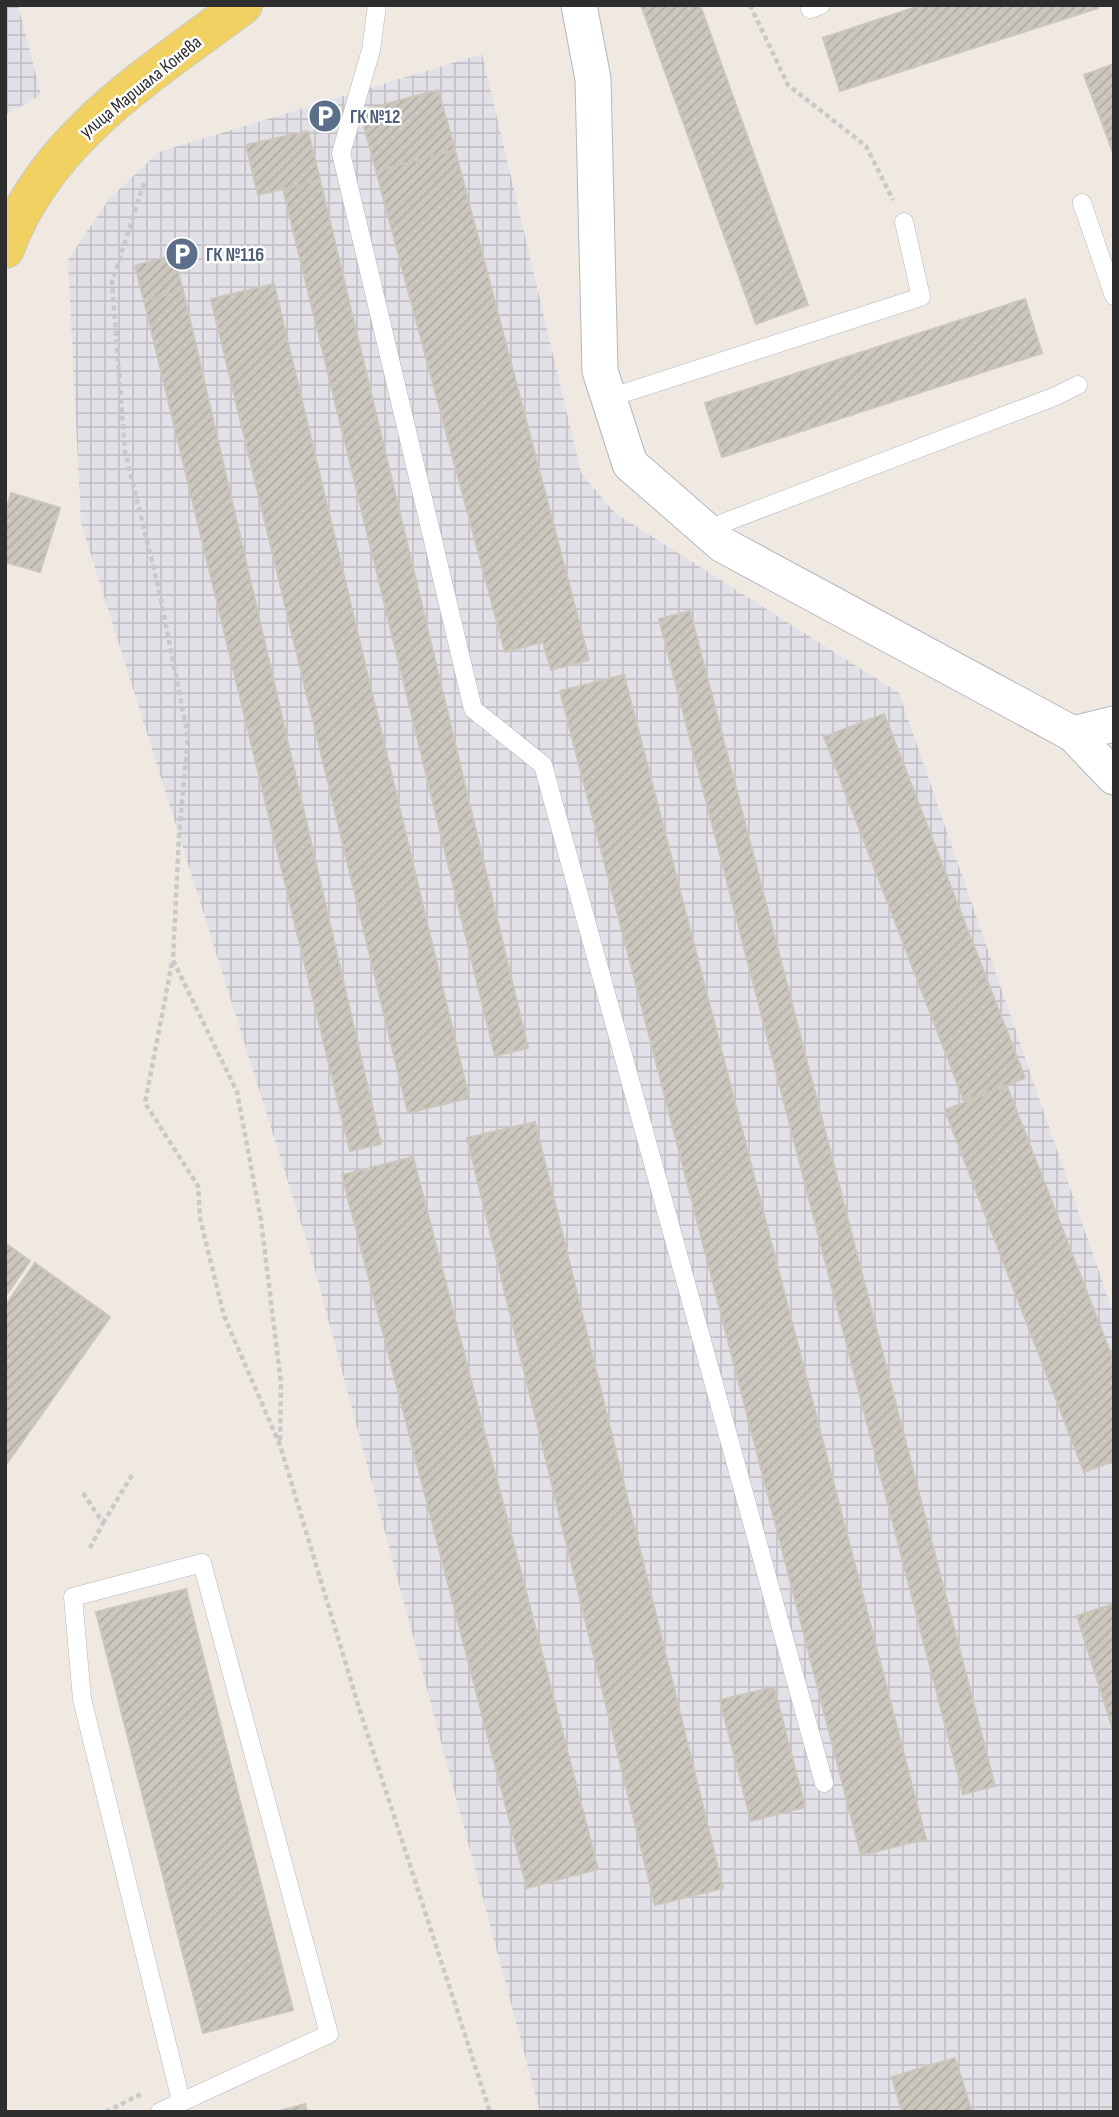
<svg xmlns="http://www.w3.org/2000/svg" width="1119" height="2117" font-family="'Sofia Sans Condensed',sans-serif">
	<style>
		.industrial { fill: url(#industrial-grid) }
		.building { fill: url(#building-hatch); stroke: #cbc5ba; stroke-width: 2 }
		.lines { fill: none; stroke-linecap: round; stroke-linejoin: round }
		.lane-casing { stroke: #b4b7c1; stroke-width: 19 }
		.street-casing { stroke: #b4b7c1; stroke-width: 37 }
		.primary-casing { stroke: #c9c9c9; stroke-width: 40 }
		.path { stroke: #c9c9c9; stroke-width: 4.5; stroke-dasharray: 5 3.5; stroke-linecap: butt }
		.lane { stroke: #fff; stroke-width: 18 }
		.street { stroke: #fff; stroke-width: 35 }
		.primary { stroke: #f2d163; stroke-width: 38 }
		.labels { text-anchor: middle; stroke-width: 5; stroke-linejoin: round; paint-order: stroke }
		.street-label { font-size: 19px; fill: #2e2e2e; stroke: #fff }
		.service-label { font-size: 19px; font-weight: bold; fill: #4e5e75; stroke: #fff; text-anchor: start }
	</style>
	<defs>
		<pattern id="industrial-grid" width="8" height="8" patternUnits="userSpaceOnUse" patternTransform="scale(1.75)"><rect width="8" height="8" fill="#e3e1e8"/><path d="M0 4h8M4 0v8" fill="none" stroke="#c3c1c7"/></pattern>
		<pattern id="building-hatch" width="6" height="6" patternUnits="userSpaceOnUse" patternTransform="scale(1.75)"><rect width="6" height="6" fill="#cbc7bf"/><path d="M-1 1l2-2M0 6l6-6M5 7l2-2" fill="none" stroke="#afaba4"/></pattern>
	</defs>
	<rect width="100%" height="100%" fill="#efe9e1"/>
	<!-- industrial -->
	<path class="industrial" d="M5 5H18L41 95 5 115Z
		M482 54 581 473 615 513 899 693 1114 1315V2112H540L311 1255 81 523 68 260 109 199 159 152Z"/>
	<!-- building -->
	<path class="building" d="M641 5H700L808 305 756 324Z
		M922 5H1098V8L840 91 823 38Z
		M1114 64V155L1084 75Z
		M438 90 455 150 376 171 360 111Z
		M308 131 320 180 258 195 246 145Z
		M455 150 589 660 551 670 543 642 505 652 376 171Z
		M320 180 528 1048 495 1056 283 189Z
		M173 255 183 290 144 301 135 266Z
		M274 284 469 1098 408 1113 211 299Z
		M183 290 381 1144 350 1151 144 301Z
		M1025 299 1042 353 722 457 705 403Z
		M11 493 60 508 40 572 5 562V514Z
		M690 611 995 1786 963 1794 659 619Z
		M624 675 926 1839 861 1855 560 691Z
		M884 714 1025 1078 964 1101 824 737Z
		M1007 1086 1114 1362V1461L1084 1472 945 1110Z
		M535 1122 723 1888 655 1905 467 1138Z
		M413 1157 598 1869 527 1888 342 1175Z
		M5 1243 30 1261 7 1294 5 1293Z
		M35 1263 110 1317 5 1466V1306Z
		M186 1589 293 2010 203 2033 96 1612Z
		M1114 1604V1733L1077 1616Z
		M774 1687 805 1807 751 1821 720 1700Z
		M955 2058 972 2112H902L892 2077Z
		M305 2104 307 2112H276Z"/>
	<g class="lines">
		<defs>
			<path id="lane" d="M377 5 371 50 341 153 473 709 543 765 824 1783
				M810 9 821 5
				M1082 203 1114 296
				M609 398 921 297 904 222
				M705 530 1056 396 1078 385
				M160 2112 329 2034 202 1563 73 1597 82 1699 181 2101"/>
			<path id="street" d="M579 5 593 79 600 371 630 464 723 545 1073 734 1114 777
				M1073 734 1114 724"/>
			<path id="primary" d="M5 249C47 136 151 74 243 5"/>
		</defs>
		<!-- lane casing -->
		<use href="#lane" class="lane-casing"/>
		<!-- street casing -->
		<use href="#street" class="street-casing"/>
		<!-- primary casing -->
		<use href="#primary" class="primary-casing"/>
		<!-- path -->
		<path class="path" d="M750 5 788 85 866 146 893 200
			M144 183 112 282 125 452 159 590 188 737 179 835 173 960 237 1092 261 1220 281 1383 280 1445
			M172 963 145 1103 198 1186 200 1218 224 1316 280 1445 360 1711 490 2112
			M83 1493 103 1523 90 1548
			M103 1523 134 1472
			M106 2112 143 2093"/>
		<!-- lane -->
		<use href="#lane" class="lane"/>
		<!-- street -->
		<use href="#street" class="street"/>
		<!-- primary -->
		<use href="#primary" class="primary"/>
	</g>
	<!-- icons -->
	<defs>
		<symbol id="parking-disc" viewBox="-11 -11 22 22"><circle r="9.5" fill="#5c6f8a" stroke="#fff"/><path d="M-3.5-5.5H1a3.5 3.5 0 0 1 0 7H-1V5.5H-3.5ZM-1-3.4V-.6H.8a1.4 1.4 0 0 0 0-2.8Z" fill="#fff"/></symbol>
	</defs>
	<g fill-rule="evenodd">
		<use href="#parking-disc" x="306" y="97" width="38" height="38"/>
		<use href="#parking-disc" x="163" y="235" width="38" height="38"/>
	</g>
	<g class="labels">
		<!-- street labels -->
		<g class="street-label">
			<text transform="translate(140 86) rotate(-39)" y="7">улица Маршала Конева</text>
		</g>
		<!-- service labels -->
		<g class="service-label">
			<text x="350" y="123">ГК №12</text>
			<text x="206" y="261">ГК №116</text>
		</g>
	</g>
	<!-- border -->
	<rect width="1119" height="2117" fill="none" stroke="#2e2e2e" stroke-width="14"/>
</svg>
